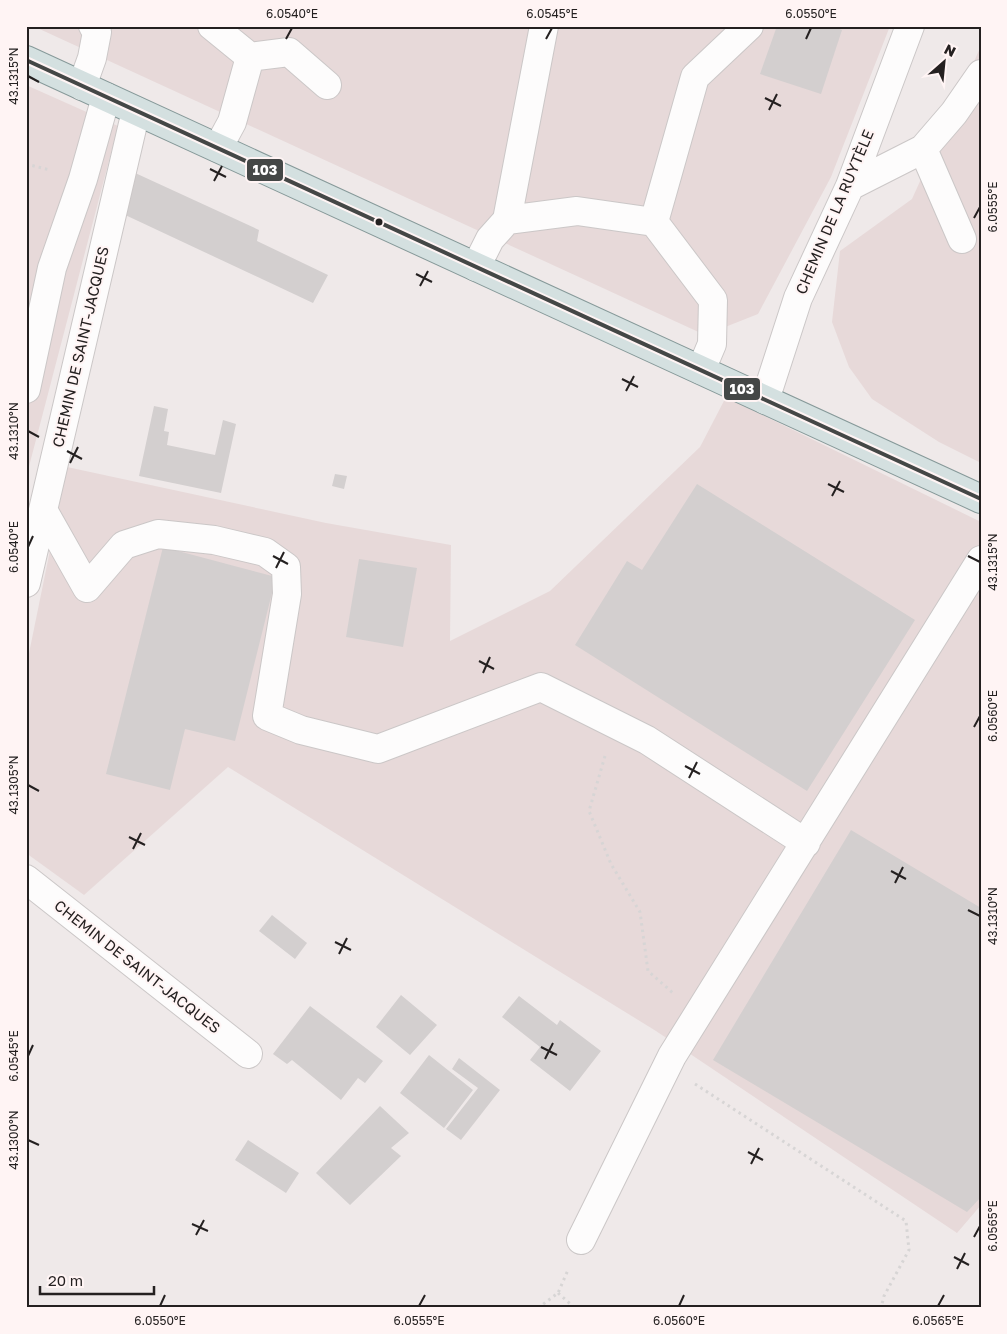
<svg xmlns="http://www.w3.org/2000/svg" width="1007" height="1334" font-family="'Golos Text',sans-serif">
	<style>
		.built { fill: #e7d9d9 }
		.building { fill: #d3cfcf }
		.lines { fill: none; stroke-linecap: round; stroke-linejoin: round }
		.minor-casing { stroke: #cbc7c7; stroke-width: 30 }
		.major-casing { stroke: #869999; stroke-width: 30 }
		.path { stroke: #d7d5d5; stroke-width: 3; stroke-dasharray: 2.5 4; stroke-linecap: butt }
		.minor { stroke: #fdfcfc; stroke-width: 28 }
		.major { stroke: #d4e0e0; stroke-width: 28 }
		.bus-1-casing { stroke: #fff4f4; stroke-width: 8 }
		.bus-1 { stroke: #444746; stroke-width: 4 }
		.ticks { fill: none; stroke: #242020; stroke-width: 2 }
		.bus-dot { fill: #242020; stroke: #fff4f4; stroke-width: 2 }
		.labels { text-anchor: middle; stroke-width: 4; stroke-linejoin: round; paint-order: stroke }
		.street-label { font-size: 15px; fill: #242020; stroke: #fff4f4 }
		.line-badge { stroke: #fff4f4; stroke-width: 2 }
		.badge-label { font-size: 14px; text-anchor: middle; font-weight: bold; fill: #fff }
		.neatline { fill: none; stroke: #242020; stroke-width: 2 }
		.ticks-label { font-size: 12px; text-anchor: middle; fill: #242020 }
	</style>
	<rect width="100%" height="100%" fill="#efe9e9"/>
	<!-- built -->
	<path class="built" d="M33 26H890L831 177 758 314 705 335Z
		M981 46V463L939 442 872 399 849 367 832 322 840 251 912 199Z
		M26 85 118 126 26 478Z
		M726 397 981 522V1205L957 1233 656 1031 228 767 84 895 26 853V668L67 467 326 523 451 545 450 641 550 591 700 447Z"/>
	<!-- building -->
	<path class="building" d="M777 26H831L842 30 821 94 760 74Z
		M133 172 259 230 257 241 328 275 313 303 121 213Z
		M154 406 168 409 164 431 169 432 167 445 215 455 223 420 236 424 221 493 139 476Z
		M335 474 347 476 344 489 332 486Z
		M697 484 915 620 807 791 575 645 627 561 642 570Z
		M163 547 276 577 235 741 185 729 170 790 106 774Z
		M359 559 417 568 403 647 346 637Z
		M851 830 981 908V1197L967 1212 713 1060Z
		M272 915 307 943 295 959 259 931Z
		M401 995 437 1025 410 1055 376 1027Z
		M519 996 557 1025 560 1020 601 1051 570 1091 530 1060 540 1047 502 1017Z
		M310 1006 383 1061 365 1083 358 1078 341 1100 292 1060 287 1064 273 1054Z
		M429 1055 473 1090 444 1128 400 1093Z
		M459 1058 500 1090 461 1140 446 1129 478 1088 452 1069Z
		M380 1106 409 1133 391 1148 401 1156 350 1205 316 1173Z
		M248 1140 299 1173 286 1193 235 1160Z"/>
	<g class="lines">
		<defs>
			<path id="minor" d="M212 26 250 57 232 122 218 148
				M250 57 289 52 327 85
				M82 86 92 58 97 32 93 26
				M923 149 962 239
				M850 186 923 149 954 113 981 74
				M507 220 544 26
				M654 222 695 77 749 26
				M476 267 490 239 507 220 577 211 654 222 713 300 712 344 701 370
				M26 389 52 268 83 179 106 97
				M765 400 798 298 850 186 910 26
				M43 510 87 588 124 545 158 534 214 540 265 552 286 567 287 594 267 716 301 730 378 749 541 687 647 740 806 843
				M26 583 136 111
				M26 879 248 1054
				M581 1240 672 1056 981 560"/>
			<path id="major" d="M26 60 981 499"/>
		</defs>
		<!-- minor casing -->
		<use href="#minor" class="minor-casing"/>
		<!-- major casing -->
		<use href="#major" class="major-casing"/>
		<!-- path -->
		<path class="path" d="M26 164 50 170
			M605 756 589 811 611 864 640 912 648 971 673 993
			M695 1084 906 1221 909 1250 884 1296 881 1308
			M558 1293 575 1308
			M538 1308 558 1293 568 1270"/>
		<!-- minor -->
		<use href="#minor" class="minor"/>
		<!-- major -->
		<use href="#major" class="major"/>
		<defs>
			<path id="bus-1" d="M26 60 981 499"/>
		</defs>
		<!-- bus-1 casing -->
		<use href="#bus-1" class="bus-1-casing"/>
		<!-- bus-1 -->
		<use href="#bus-1" class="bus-1"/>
	</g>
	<!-- ticks -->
	<path class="ticks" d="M286 39 292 28M546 39 552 28M806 39 811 28M28 76 39 82M765 98 781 106M769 110 777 94M210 169 226 177M214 181 222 166M974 218 980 207M416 274 432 282M420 286 428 271M622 379 638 387M626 391 634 376M28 431 39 437M67 451 82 459M70 463 78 447M828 484 844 492M832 496 840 481M28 547 33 536M273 556 288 564M968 556 980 562M276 568 284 552M479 661 494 669M483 673 490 657M974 727 980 716M685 766 700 774M689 778 697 762M28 785 39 791M129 837 145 845M133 849 141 833M891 871 906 879M895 883 903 867M968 910 980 916M335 942 351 950M339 954 347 938M541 1047 557 1055M28 1056 33 1045M545 1059 553 1043M28 1140 39 1145M748 1152 763 1160M751 1164 759 1148M192 1224 208 1231M196 1235 204 1220M974 1237 980 1226M954 1257 969 1265M957 1269 965 1253M160 1306 165 1295M419 1306 425 1295M679 1306 684 1295M938 1306 944 1295"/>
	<!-- markers -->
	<circle class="bus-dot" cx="379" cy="222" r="4.5"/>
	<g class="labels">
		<!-- street labels -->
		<g class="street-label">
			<text transform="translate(835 212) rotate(-67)" y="5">CHEMIN DE LA RUYTÈLE</text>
			<text transform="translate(81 347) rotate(-77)" y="5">CHEMIN DE SAINT-JACQUES</text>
			<text transform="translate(137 967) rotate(38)" y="5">CHEMIN DE SAINT-JACQUES</text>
		</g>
	</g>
	<g class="line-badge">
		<rect x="246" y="158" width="38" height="24" rx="5" fill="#444746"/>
		<rect x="723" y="377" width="38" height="24" rx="5" fill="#444746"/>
	</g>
	<g class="badge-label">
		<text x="265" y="175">103</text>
		<text x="742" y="394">103</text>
	</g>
	<!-- border -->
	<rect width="1007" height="1334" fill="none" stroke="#fff4f4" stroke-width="55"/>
	<!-- north arrow -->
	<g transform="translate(944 62) rotate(27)" stroke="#fff4f4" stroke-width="4" paint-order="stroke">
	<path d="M0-4L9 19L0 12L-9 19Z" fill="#242020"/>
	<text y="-8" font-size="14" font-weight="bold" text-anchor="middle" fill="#242020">N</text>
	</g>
	<!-- scale -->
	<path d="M40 1286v8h114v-8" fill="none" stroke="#242020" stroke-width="2.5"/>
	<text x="48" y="1286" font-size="15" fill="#242020" stroke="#fff4f4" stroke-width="4" paint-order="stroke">20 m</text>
	<rect x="28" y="28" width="952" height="1278" class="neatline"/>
	<g class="ticks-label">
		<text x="292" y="18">6.0540°E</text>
		<text x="552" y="18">6.0545°E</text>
		<text x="811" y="18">6.0550°E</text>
		<text transform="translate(14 76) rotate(-90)" y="4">43.1315°N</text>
		<text transform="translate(993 207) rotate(-90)" y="4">6.0555°E</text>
		<text transform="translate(14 431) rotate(-90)" y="4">43.1310°N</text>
		<text transform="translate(14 547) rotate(-90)" y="4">6.0540°E</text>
		<text transform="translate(993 562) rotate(-90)" y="4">43.1315°N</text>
		<text transform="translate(993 716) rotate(-90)" y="4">6.0560°E</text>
		<text transform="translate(14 785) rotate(-90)" y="4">43.1305°N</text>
		<text transform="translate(993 916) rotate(-90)" y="4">43.1310°N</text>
		<text transform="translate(14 1056) rotate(-90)" y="4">6.0545°E</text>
		<text transform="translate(14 1140) rotate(-90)" y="4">43.1300°N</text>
		<text transform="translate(993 1226) rotate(-90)" y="4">6.0565°E</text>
		<text x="160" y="1325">6.0550°E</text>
		<text x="419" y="1325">6.0555°E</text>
		<text x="679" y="1325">6.0560°E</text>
		<text x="938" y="1325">6.0565°E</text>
	</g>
</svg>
